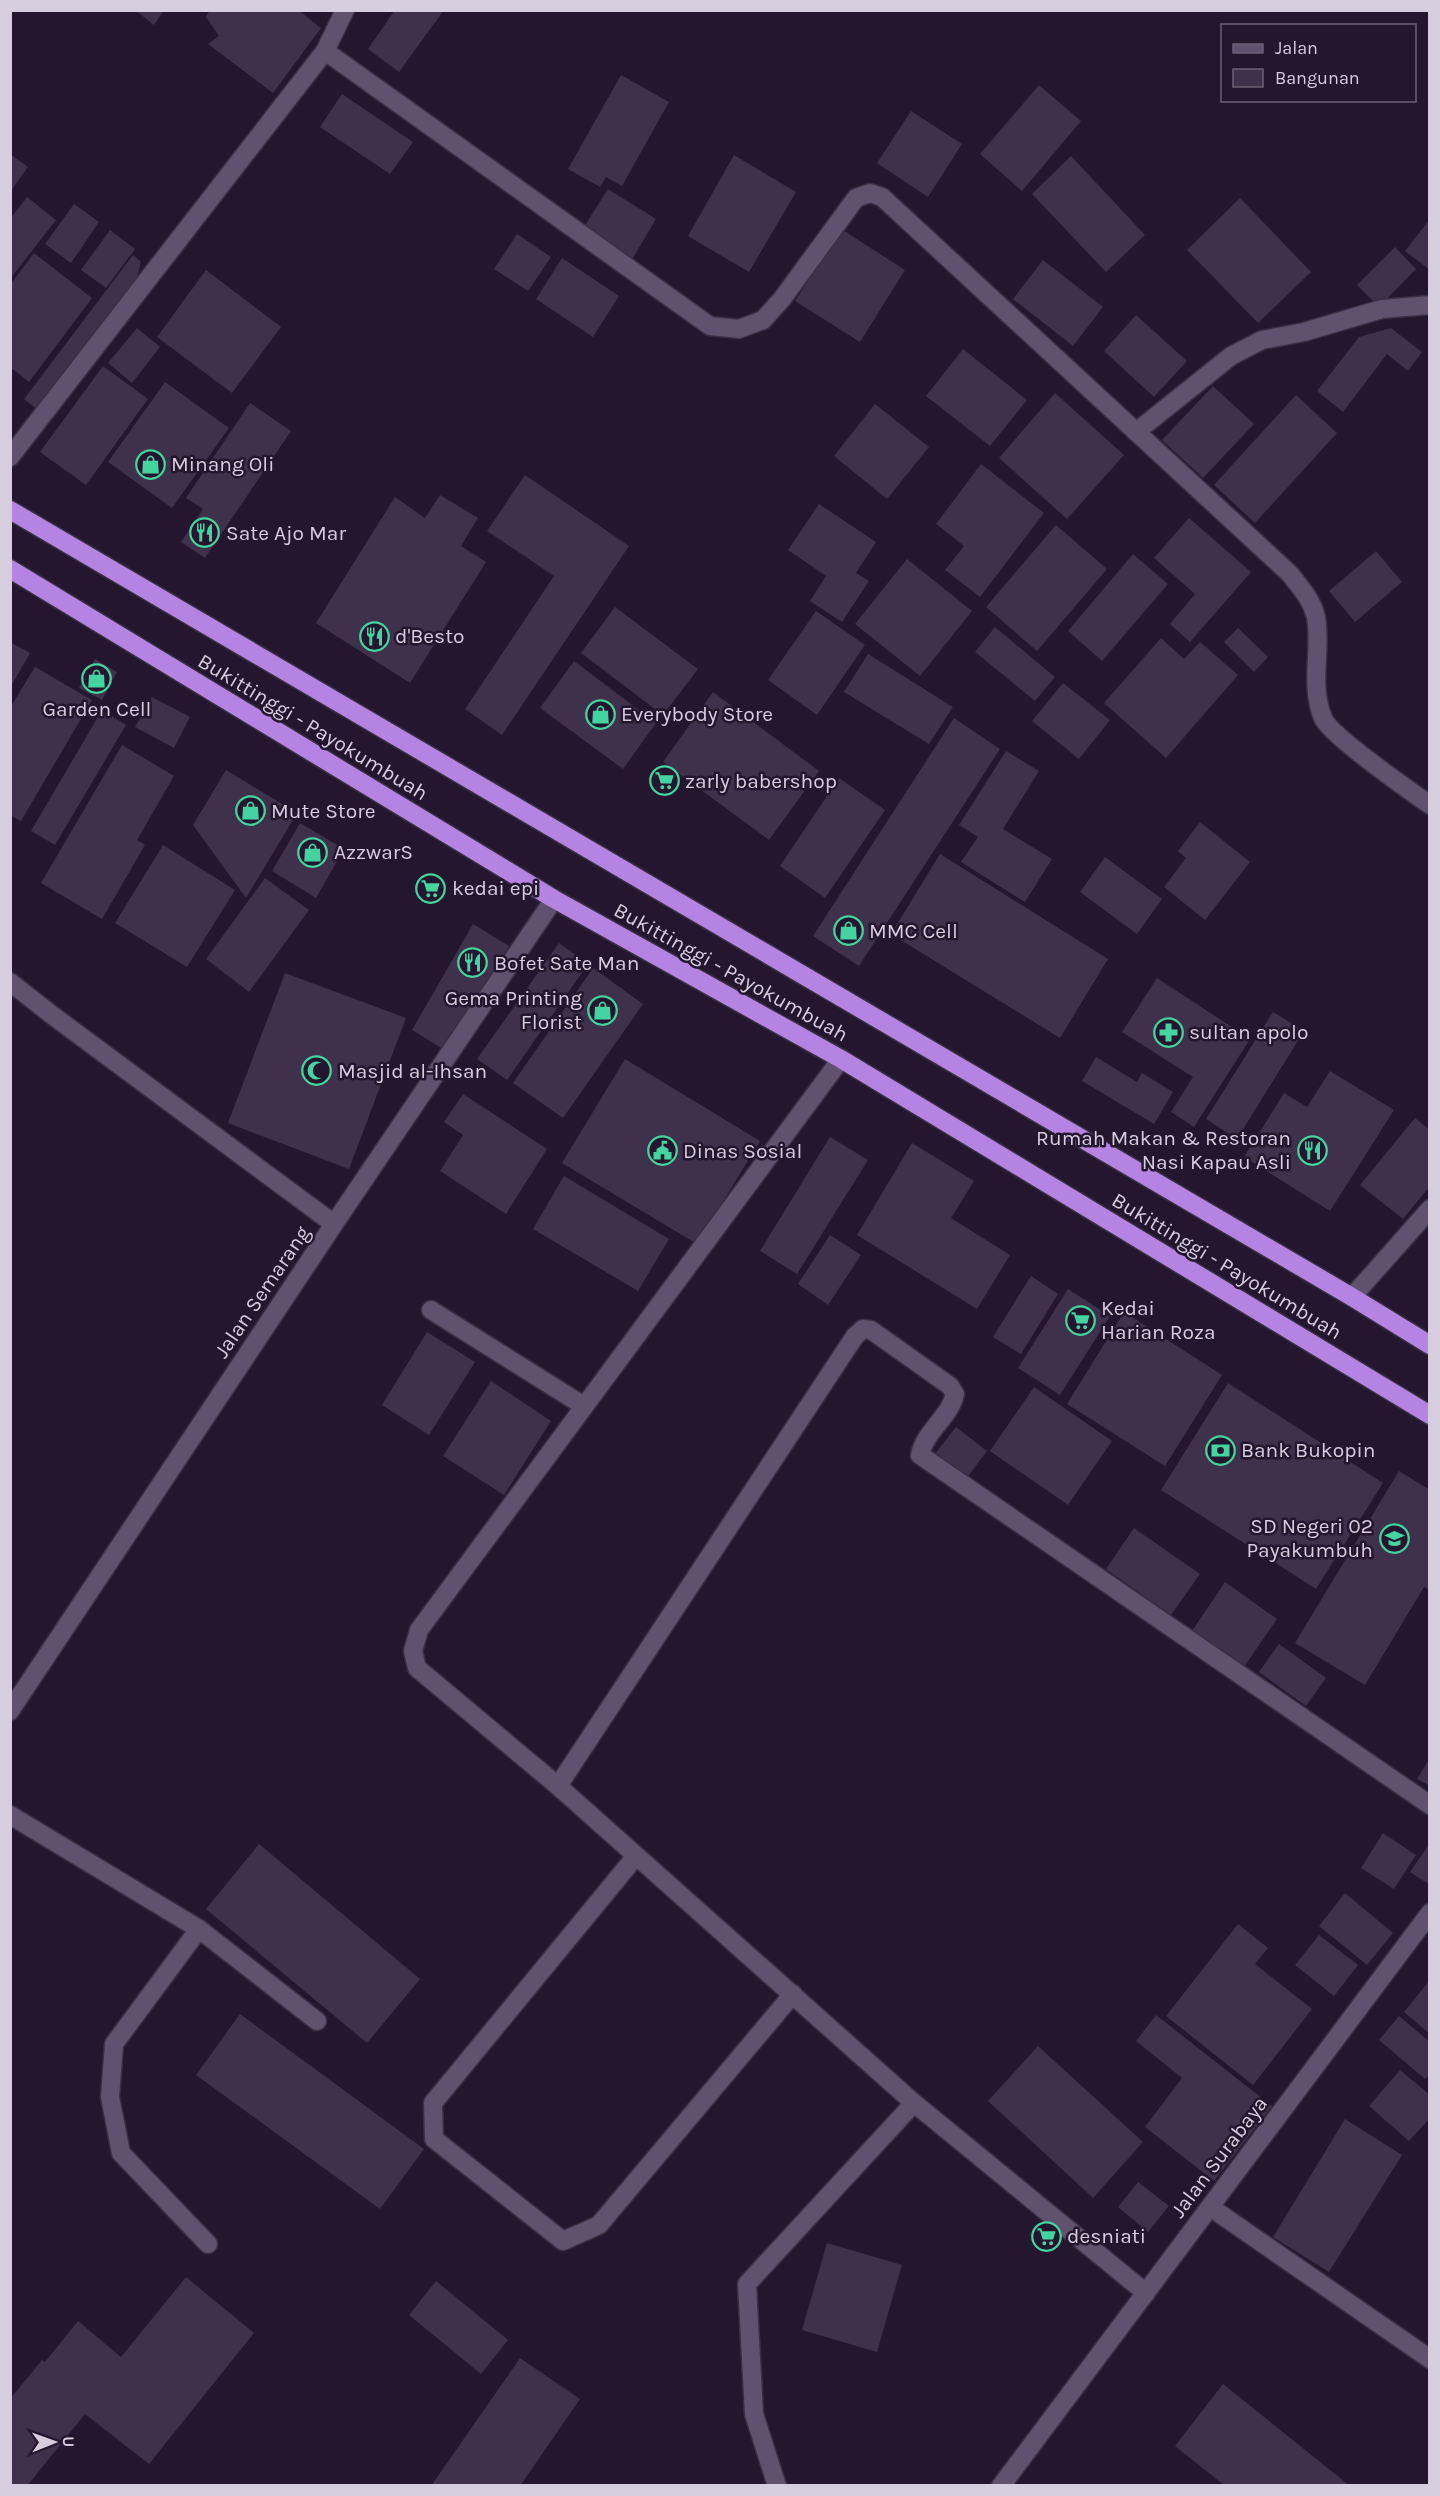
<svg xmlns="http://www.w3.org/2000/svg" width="1440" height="2496" font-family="Karla,sans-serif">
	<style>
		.building { fill: #3f314c }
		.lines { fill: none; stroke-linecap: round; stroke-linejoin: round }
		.lane-casing { stroke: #382f42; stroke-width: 21 }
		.street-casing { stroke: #382f42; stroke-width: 21 }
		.secondary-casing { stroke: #382f42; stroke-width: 21 }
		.highway-casing { stroke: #382f42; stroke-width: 21 }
		.lane { stroke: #60516e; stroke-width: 18 }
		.street { stroke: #60516e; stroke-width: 18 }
		.secondary { stroke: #60516e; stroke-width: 18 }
		.highway { stroke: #b583e1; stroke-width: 18 }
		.labels { text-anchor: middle; stroke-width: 5; stroke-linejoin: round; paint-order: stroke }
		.poi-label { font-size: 21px; fill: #d6cedf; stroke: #23162e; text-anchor: start }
		.street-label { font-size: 21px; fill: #d6cedf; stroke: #23162e }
	</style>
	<rect width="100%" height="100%" fill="#23162e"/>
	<!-- building -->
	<path class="building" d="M135 10H164L154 25Z
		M210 10H298L321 28 273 93 208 44 219 36 206 17Z
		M395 10H444L399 72 368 49Z
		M621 75 669 102 622 186 606 177 600 187 568 169Z
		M1039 85 1081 121 1022 191 980 154Z
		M342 94 413 142 390 174 320 127Z
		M911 111 962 144 928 197 877 163Z
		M10 154 28 167 10 192Z
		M734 155 796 192 749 272 688 236Z
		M1071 156 1145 235 1106 272 1032 194Z
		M608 189 656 219 631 261 582 230Z
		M27 197 56 220 10 279V219Z
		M1240 198 1311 272 1258 323 1187 250Z
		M74 204 99 222 71 263 45 244Z
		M1430 219V270L1405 251Z
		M841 229 905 270 860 342 795 301Z
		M110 230 135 249 106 288 81 270Z
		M517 234 551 257 528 291 494 269Z
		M1395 247 1416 269 1379 307 1357 285Z
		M34 253 92 298 29 382 10 367V285Z
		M133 255 141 262 133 292 42 413 24 399Z
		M562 258 619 296 593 337 536 299Z
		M1043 260 1103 307 1073 346 1013 299Z
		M206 270 281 327 232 393 157 337Z
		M1136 315 1187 361 1154 397 1104 351Z
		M137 328 160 347 132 383 108 363Z
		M1391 328 1422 352 1408 371 1387 354 1343 412 1317 391 1359 337Z
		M963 349 1027 400 990 446 926 396Z
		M103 366 148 399 86 485 40 452Z
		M165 382 229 428 172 508 108 462Z
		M1213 386 1254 424 1203 478 1162 440Z
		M1055 393 1124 455 1067 519 999 458Z
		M1296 395 1337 433 1255 523 1214 485Z
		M250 403 291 431 205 558 181 542 203 509 186 498Z
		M875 404 929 447 887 499 834 456Z
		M981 464 1044 513 980 597 945 570 964 546 936 524Z
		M525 475 629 546 502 735 465 709 554 576 487 531Z
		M440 495 478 518 461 546 486 562 410 683 316 623 395 497 425 518Z
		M819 504 876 542 856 573 869 581 842 622 810 601 826 576 788 550Z
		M1189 518 1251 572 1190 642 1170 624 1195 594 1154 558Z
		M1056 525 1107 569 1037 651 986 607Z
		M1376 551 1402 582 1355 622 1329 591Z
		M1133 554 1168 584 1102 661 1068 631Z
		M907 559 972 611 920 676 855 624Z
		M615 607 698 669 663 715 581 653Z
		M816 611 865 645 817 715 768 680Z
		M995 627 1055 677 1035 701 975 652Z
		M1238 628 1268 657 1254 672 1224 642Z
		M1161 638 1184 659 1200 642 1238 675 1166 758 1104 703Z
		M10 642 30 653 10 688Z
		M868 654 953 707 929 744 844 692Z
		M95 659 117 672 102 700 79 688Z
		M574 661 656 723 623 769 540 708Z
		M35 667 92 700 21 821 10 815V708Z
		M1063 683 1110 720 1079 759 1032 721Z
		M713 692 819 771 769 840 663 762Z
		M152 697 190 717 174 748 135 727Z
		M102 710 126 725 55 845 31 831Z
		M954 718 1000 749 859 966 813 936Z
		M122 745 174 776 137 840 145 845 102 919 41 883Z
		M1006 751 1039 771 1003 829 1052 859 1025 902 961 862 978 837 959 825Z
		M226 770 297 813 246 898 193 825Z
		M839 778 885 810 825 898 780 866Z
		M1200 822 1250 862 1205 920 1164 887 1186 858 1178 851Z
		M300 823 344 849 316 898 272 871Z
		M163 845 235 890 187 967 115 923Z
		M940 854 1108 959 1060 1038 891 934Z
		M1105 857 1162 899 1137 934 1080 892Z
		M265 878 309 910 249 992 206 959Z
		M473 924 509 946 448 1052 412 1030Z
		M559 943 588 964 507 1080 477 1059Z
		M593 968 643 1004 563 1118 513 1083Z
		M285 973 406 1018 349 1169 228 1123Z
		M1157 978 1250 1039 1194 1127 1171 1112 1193 1077 1122 1032Z
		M1273 1012 1304 1031 1237 1139 1206 1119Z
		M1096 1057 1137 1082 1142 1073 1173 1092 1154 1124 1082 1081Z
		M625 1059 760 1141 697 1244 562 1163Z
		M1330 1071 1394 1110 1330 1211 1244 1157 1284 1093 1307 1107Z
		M463 1094 547 1149 506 1214 440 1171 463 1135 444 1122Z
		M1415 1118 1430 1130V1186L1403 1219 1360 1185Z
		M830 1137 868 1160 797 1274 760 1251Z
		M912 1143 974 1181 951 1218 1010 1255 977 1309 857 1235Z
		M564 1176 669 1239 638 1291 533 1229Z
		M830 1235 861 1255 828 1305 798 1284Z
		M1031 1276 1058 1294 1021 1354 993 1337Z
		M1068 1289 1110 1316 1060 1395 1018 1368Z
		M1124 1312 1222 1375 1165 1466 1067 1404Z
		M427 1332 475 1362 429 1435 382 1405Z
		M491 1381 551 1421 504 1495 443 1456Z
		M1228 1383 1383 1483 1316 1589 1161 1490Z
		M1034 1387 1112 1441 1068 1505 990 1451Z
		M956 1427 987 1451 966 1479 935 1454Z
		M1399 1471 1430 1490V1590L1424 1587 1365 1685 1295 1643Z
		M1134 1528 1200 1574 1171 1615 1106 1569Z
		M1225 1582 1277 1619 1244 1667 1192 1631Z
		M1279 1644 1326 1678 1306 1706 1259 1672Z
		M1430 1758V1786L1417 1779Z
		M1383 1833 1416 1855 1394 1889 1361 1868Z
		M1430 1843V1885L1410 1872Z
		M259 1844 420 1979 367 2043 206 1909Z
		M1345 1893 1393 1933 1367 1965 1319 1926Z
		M1238 1924 1268 1948 1255 1964 1312 2009 1253 2085 1166 2016Z
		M1319 1935 1358 1965 1334 1996 1295 1965Z
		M1430 1980V2034L1404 2012Z
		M240 2014 424 2149 380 2209 196 2075Z
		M1156 2015 1272 2106 1214 2181 1145 2127 1182 2078 1136 2041Z
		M1399 2016 1430 2042V2074L1425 2079 1379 2040Z
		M1038 2046 1143 2142 1093 2198 988 2101Z
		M1400 2070 1430 2095V2118L1409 2141 1369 2106Z
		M1345 2119 1402 2155 1329 2272 1273 2237Z
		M1138 2182 1169 2206 1148 2232 1118 2207Z
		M827 2243 902 2265 877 2352 802 2330Z
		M186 2277 254 2333 149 2464 85 2414 27 2486H10V2399L42 2360 45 2362 78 2321 121 2357Z
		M436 2281 508 2340 481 2374 409 2315Z
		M520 2358 580 2399 520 2486H431Z
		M1223 2384 1350 2486H1225L1175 2446Z"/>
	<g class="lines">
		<defs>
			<path id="lane" d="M1136 432 1231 356 1262 340 1304 332 1382 309 1430 305
				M199 1929 114 2044 110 2097 121 2153 208 2244"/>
			<path id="street" d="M325 51 710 326 739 329 763 320 782 299 856 198 870 193 882 197 1290 574C1301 588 1312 600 1316 617 1322 650 1309 684 1323 718 1330 735 1410 791 1430 805
				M10 457 325 51 345 10
				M10 982 52 1015 334 1224
				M841 1059 419 1630 413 1651 417 1668 558 1786 914 2103 1146 2293
				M1352 1297 1430 1209
				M431 1310 584 1406
				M10 1711 334 1224 554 899
				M558 1786 855 1336 863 1329 871 1330 950 1386 955 1394C950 1417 925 1431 920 1455L1430 1805
				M10 1815 199 1929 317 2021
				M636 1856 433 2103 434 2139 563 2241 599 2225 793 1994
				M1210 2207 1430 2359
				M777 2486 754 2414 747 2284 914 2103"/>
			<path id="secondary" d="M1001 2486 1430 1913"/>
			<path id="highway" d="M10 510 1352 1297 1430 1345
				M10 569 554 899 841 1059 1430 1415"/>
		</defs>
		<!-- lane casing -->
		<use href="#lane" class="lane-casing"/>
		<!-- street casing -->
		<use href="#street" class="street-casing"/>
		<!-- secondary casing -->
		<use href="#secondary" class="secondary-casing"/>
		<!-- highway casing -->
		<use href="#highway" class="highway-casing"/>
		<!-- lane -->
		<use href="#lane" class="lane"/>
		<!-- street -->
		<use href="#street" class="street"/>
		<!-- secondary -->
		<use href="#secondary" class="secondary"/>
		<!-- highway -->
		<use href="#highway" class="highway"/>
	</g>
	<!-- icons -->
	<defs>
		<symbol id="shop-ring" viewBox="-11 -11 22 22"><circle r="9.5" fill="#23162e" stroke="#44d4a0" stroke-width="1.5"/><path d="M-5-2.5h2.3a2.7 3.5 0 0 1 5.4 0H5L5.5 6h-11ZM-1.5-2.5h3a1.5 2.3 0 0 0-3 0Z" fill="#44d4a0"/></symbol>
		<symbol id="restaurant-ring" viewBox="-11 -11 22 22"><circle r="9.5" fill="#23162e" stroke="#44d4a0" stroke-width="1.5"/><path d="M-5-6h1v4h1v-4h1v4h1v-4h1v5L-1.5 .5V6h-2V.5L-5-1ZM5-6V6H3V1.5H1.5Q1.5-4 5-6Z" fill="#44d4a0"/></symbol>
		<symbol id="supermarket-ring" viewBox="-11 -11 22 22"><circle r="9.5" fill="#23162e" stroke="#44d4a0" stroke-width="1.5"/><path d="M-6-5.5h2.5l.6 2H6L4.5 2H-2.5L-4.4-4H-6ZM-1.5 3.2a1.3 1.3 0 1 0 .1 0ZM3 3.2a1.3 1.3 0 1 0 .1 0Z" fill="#44d4a0"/></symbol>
		<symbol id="pharmacy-ring" viewBox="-11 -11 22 22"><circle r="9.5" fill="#23162e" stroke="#44d4a0" stroke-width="1.5"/><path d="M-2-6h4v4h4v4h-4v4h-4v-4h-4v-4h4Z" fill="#44d4a0"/></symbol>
		<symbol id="mosque-ring" viewBox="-11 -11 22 22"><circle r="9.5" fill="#23162e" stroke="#44d4a0" stroke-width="1.5"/><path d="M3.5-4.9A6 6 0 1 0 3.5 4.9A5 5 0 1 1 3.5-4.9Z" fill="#44d4a0"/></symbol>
		<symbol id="civic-ring" viewBox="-11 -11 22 22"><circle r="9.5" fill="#23162e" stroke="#44d4a0" stroke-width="1.5"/><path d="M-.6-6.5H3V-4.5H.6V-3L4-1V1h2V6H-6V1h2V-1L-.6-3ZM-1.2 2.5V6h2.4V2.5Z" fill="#44d4a0"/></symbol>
		<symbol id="bank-ring" viewBox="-11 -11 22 22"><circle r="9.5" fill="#23162e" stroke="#44d4a0" stroke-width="1.5"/><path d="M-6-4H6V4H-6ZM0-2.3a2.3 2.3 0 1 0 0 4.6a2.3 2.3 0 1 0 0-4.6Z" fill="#44d4a0"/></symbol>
		<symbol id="school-ring" viewBox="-11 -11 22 22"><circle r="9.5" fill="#23162e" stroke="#44d4a0" stroke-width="1.5"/><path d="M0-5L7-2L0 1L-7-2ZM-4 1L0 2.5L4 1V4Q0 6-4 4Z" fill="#44d4a0"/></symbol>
	</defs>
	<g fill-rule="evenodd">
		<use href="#shop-ring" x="134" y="448" width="33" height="33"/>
		<use href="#restaurant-ring" x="188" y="516" width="33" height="33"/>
		<use href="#restaurant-ring" x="358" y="620" width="33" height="33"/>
		<use href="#shop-ring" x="80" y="662" width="33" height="33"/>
		<use href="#shop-ring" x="584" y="698" width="33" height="33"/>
		<use href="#supermarket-ring" x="648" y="764" width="33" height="33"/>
		<use href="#shop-ring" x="234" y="794" width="33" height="33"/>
		<use href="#shop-ring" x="296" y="836" width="33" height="33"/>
		<use href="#supermarket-ring" x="414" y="872" width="33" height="33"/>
		<use href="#shop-ring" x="832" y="914" width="33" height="33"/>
		<use href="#restaurant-ring" x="456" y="946" width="33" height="33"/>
		<use href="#shop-ring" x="586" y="994" width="33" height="33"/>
		<use href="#pharmacy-ring" x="1152" y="1016" width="33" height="33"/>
		<use href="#mosque-ring" x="300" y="1054" width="33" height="33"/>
		<use href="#restaurant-ring" x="1296" y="1134" width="33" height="33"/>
		<use href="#civic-ring" x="646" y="1134" width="33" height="33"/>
		<use href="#supermarket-ring" x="1064" y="1304" width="33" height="33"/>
		<use href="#bank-ring" x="1204" y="1434" width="33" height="33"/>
		<use href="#school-ring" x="1378" y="1522" width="33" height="33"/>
		<use href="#supermarket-ring" x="1030" y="2220" width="33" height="33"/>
	</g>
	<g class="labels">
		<!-- poi labels -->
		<g class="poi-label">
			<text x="171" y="471">Minang Oli</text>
			<text x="226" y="540">Sate Ajo Mar</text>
			<text x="395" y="643">d'Besto</text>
			<text x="97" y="716" text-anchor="middle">Garden Cell</text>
			<text x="621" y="721">Everybody Store</text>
			<text x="685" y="788">zarly babershop</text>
			<text x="271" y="818">Mute Store</text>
			<text x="334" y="859">AzzwarS</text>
			<text x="452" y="895">kedai epi</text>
			<text x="869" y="938">MMC Cell</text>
			<text x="494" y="970">Bofet Sate Man</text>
			<text x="582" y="1005" text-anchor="end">Gema Printing<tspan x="582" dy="24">Florist</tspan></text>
			<text x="1189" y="1039">sultan apolo</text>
			<text x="338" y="1078">Masjid al-Ihsan</text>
			<text x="1291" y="1145" text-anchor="end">Rumah Makan &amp; Restoran<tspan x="1291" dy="24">Nasi Kapau Asli</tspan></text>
			<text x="683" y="1158">Dinas Sosial</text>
			<text x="1101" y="1315">Kedai<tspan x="1101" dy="24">Harian Roza</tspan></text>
			<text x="1241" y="1457">Bank Bukopin</text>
			<text x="1373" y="1533" text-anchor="end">SD Negeri 02<tspan x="1373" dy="24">Payakumbuh</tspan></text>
			<text x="1067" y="2243">desniati</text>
		</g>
		<!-- street labels -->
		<g class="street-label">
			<text transform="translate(313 727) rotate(31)" y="7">Bukittinggi - Payokumbuah</text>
			<text transform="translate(731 972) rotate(29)" y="7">Bukittinggi - Payokumbuah</text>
			<text transform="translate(1227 1266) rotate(31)" y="7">Bukittinggi - Payokumbuah</text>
			<text transform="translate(262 1292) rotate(-56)" y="7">Jalan Semarang</text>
			<text transform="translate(1219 2157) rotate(-53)" y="7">Jalan Surabaya</text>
		</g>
	</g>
	<!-- border -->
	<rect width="1440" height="2496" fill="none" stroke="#d6cedf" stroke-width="24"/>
	<!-- legend -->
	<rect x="1221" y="24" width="195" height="78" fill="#23162e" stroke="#6b6075" stroke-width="1.5"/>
	<rect x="1233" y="44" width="30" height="9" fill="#60516e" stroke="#6b6075" stroke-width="1.5"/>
	<text x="1275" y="54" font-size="18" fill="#d6cedf">Jalan</text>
	<rect x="1233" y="69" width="30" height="18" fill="#3f314c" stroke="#6b6075" stroke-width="1.5"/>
	<text x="1275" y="84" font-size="18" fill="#d6cedf">Bangunan</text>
	<!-- north arrow -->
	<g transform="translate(54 2442) rotate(89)" stroke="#23162e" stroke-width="4.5" paint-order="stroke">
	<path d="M0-4.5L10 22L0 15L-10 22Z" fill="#d6cedf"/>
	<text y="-9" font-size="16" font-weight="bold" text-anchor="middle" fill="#d6cedf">U</text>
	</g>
</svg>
